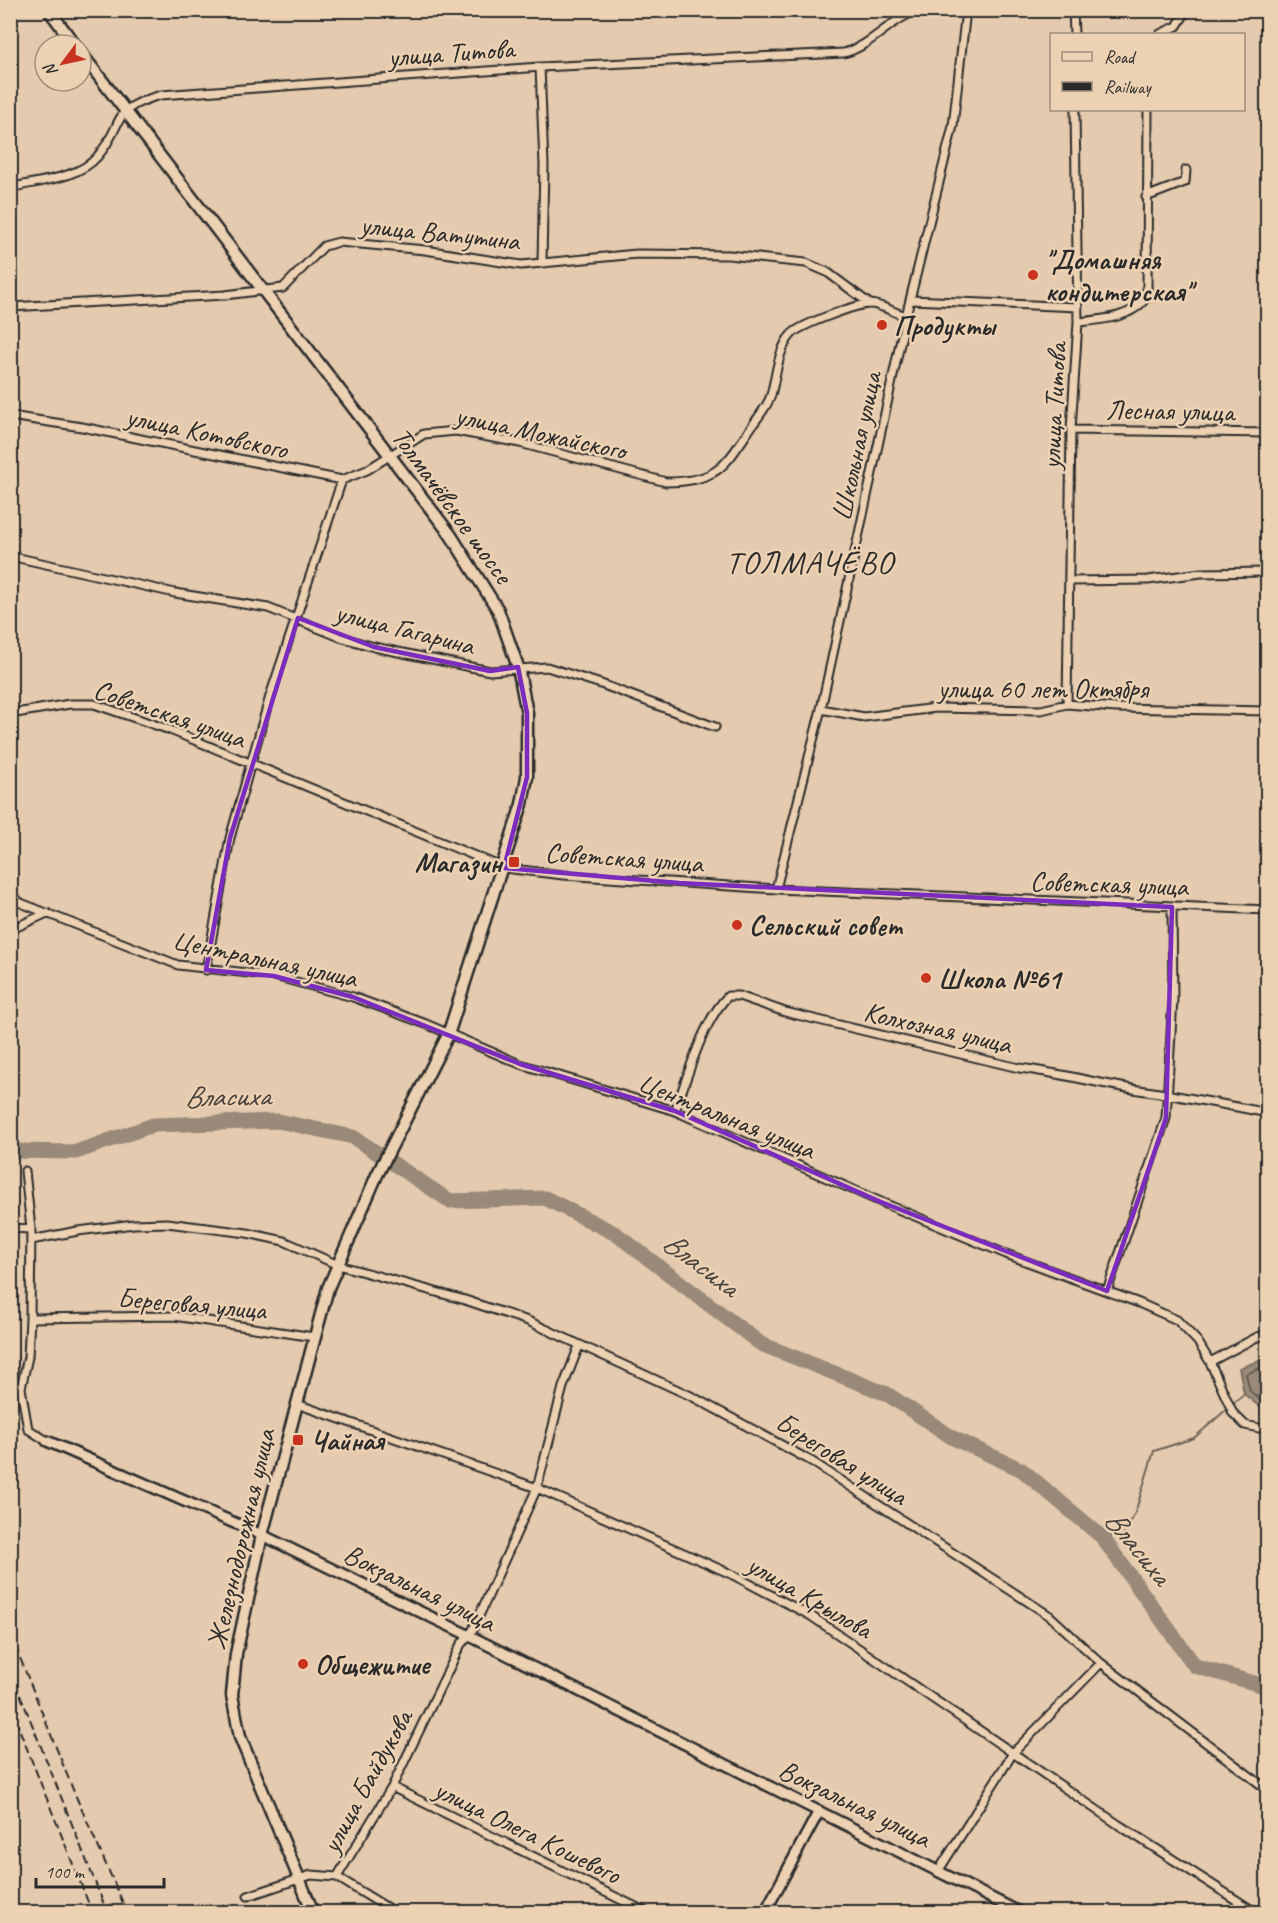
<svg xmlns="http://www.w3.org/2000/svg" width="1278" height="1923" font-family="Caveat,sans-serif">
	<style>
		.water { fill: #988978; stroke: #6c6359; stroke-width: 1.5 }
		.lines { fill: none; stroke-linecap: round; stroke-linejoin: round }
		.shore { stroke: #57514a; stroke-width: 1.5 }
		.stream { stroke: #6c6359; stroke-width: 2 }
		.river { stroke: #988978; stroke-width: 15 }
		.street-casing { stroke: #2b2b2b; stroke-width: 11 }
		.secondary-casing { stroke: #2b2b2b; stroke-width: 14 }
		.primary-casing { stroke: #2b2b2b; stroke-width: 15 }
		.street { stroke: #ecd1b3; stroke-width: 7 }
		.secondary { stroke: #ecd1b3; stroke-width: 9 }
		.primary { stroke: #ecd1b3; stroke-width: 10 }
		.rail { stroke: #2b2b2b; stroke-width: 2; stroke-dasharray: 9 4.5; stroke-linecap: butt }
		.marked { fill: none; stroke: #7b2cbf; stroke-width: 4.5; stroke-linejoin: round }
		.poi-dot { fill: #c8321e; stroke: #ecd1b3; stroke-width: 2 }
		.labels { text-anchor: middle; stroke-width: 5; stroke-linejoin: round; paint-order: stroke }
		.street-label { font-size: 28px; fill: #2b2b2b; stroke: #ecd1b3 }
		.poi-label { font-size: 28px; font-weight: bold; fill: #2b2b2b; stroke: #ecd1b3; text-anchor: start }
		.water-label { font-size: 30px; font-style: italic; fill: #46423e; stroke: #ecd1b3 }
		.quarter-label { font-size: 32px; letter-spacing: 1.5px; fill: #2b2b2b; stroke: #ecd1b3 }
	</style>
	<rect width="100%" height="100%" fill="#e4caae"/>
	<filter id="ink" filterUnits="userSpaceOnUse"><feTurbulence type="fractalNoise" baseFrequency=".0167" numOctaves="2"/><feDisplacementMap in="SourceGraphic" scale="12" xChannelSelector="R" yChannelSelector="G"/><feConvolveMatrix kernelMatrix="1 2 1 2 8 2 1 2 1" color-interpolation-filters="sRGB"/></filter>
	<g filter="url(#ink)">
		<!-- water -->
		<path class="water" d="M1267 1358H1268L1267 1413 1244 1394 1239 1368Z"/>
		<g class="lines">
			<!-- shore -->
			<path class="shore" d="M1268 1365 1246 1374 1250 1391 1268 1407"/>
			<!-- stream -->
			<path class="stream" d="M1102 1537 1124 1535 1135 1513 1154 1451 1194 1438 1244 1394"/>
			<!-- river -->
			<path class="river" d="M10 1151 76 1152 153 1125 278 1121 353 1137 450 1201 545 1198 616 1234 761 1344 887 1394 953 1438 1022 1470 1102 1537 1195 1666 1268 1687"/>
			<defs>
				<path id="street" d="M1073 10 1074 34
					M1160 34 1177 26 1187 10
					M540 67 544 165 542 262
					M10 188C37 181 78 179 97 157 127 122 107 110 161 95L540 67 844 53C873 45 890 19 919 10
					M1146 197 1185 182 1186 170
					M911 300 1078 307
					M10 307 225 295 283 288 324 246 339 242 425 250 521 265 637 254 729 255 806 263 827 272 870 304
					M1078 322C1101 320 1134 318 1147 296L1148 110
					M10 416 82 427 342 480 367 470 424 434 456 431 520 443 666 482C718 482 725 466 752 426 758 417 768 406 771 395 776 377 778 349 791 335 799 325 859 303 871 304 882 305 895 313 906 316
					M1071 430 1268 433
					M10 556 175 593 268 608 340 637 374 647 490 671 547 667 601 684 715 727
					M1069 581 1148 580 1201 573 1268 572
					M1067 704 1071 430 1078 322 1075 110
					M821 709 864 717 936 708 1041 710 1067 704 1116 708 1268 711
					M10 714 70 704H94L170 730 504 868 563 875 776 889 1268 910
					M776 889 821 709 906 316 953 126 966 10
					M10 895 21 903 178 965 274 976 353 997 426 1024 520 1064 675 1111 881 1202 1006 1254 1139 1303 1177 1320 1198 1342 1210 1362 1233 1413 1245 1425 1268 1430
					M10 930 47 913
					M206 970 230 838 251 763 270 696 342 480
					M675 1111C688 1076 702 1022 728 996H739L785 1012 1019 1068C1062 1073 1103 1085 1146 1091 1187 1097 1227 1105 1268 1113
					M25 1171 31 1229 30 1318 28 1357 21 1388 28 1429 47 1441
					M10 1228 31 1229
					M31 1240 78 1231 134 1224 167 1223 247 1233 284 1241 338 1265 465 1300 528 1321 693 1397 811 1461 1050 1616 1101 1663 1268 1790
					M1107 1291 1166 1118 1173 999 1172 907
					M30 1318 174 1316 314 1337
					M1210 1362 1257 1337 1268 1335
					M10 1382 21 1388
					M297 1404 537 1488 731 1574 811 1616 1119 1825 1255 1912
					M392 1787 646 1912
					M939 1870 1013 1753 1101 1663
					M248 1896 311 1875 337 1877
					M394 1912 337 1877 392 1787 461 1644 470 1636 537 1488 563 1387 579 1346"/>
				<path id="secondary" d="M47 1441 262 1535 470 1636 1019 1912
					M765 1912 819 1811"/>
				<path id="primary" d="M49 10 75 45
					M81 53 450 534 498 610 518 667 527 713V777L522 804 448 1035 377 1175 328 1288 262 1535 236 1654 232 1695 240 1737 313 1912"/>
			</defs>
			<!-- street casing -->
			<use href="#street" class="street-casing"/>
			<!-- secondary casing -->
			<use href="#secondary" class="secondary-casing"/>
			<!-- primary casing -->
			<use href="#primary" class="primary-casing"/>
			<!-- street -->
			<use href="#street" class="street"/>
			<!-- secondary -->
			<use href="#secondary" class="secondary"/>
			<!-- primary -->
			<use href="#primary" class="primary"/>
			<!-- rail -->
			<path class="rail" d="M10 1633 74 1792 127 1912
				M10 1669 107 1912
				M10 1706 92 1912"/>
		</g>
	</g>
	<!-- marked area -->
	<path class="marked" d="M298 618 374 647 490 671 518 667 527 713V777L504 868 679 883 1172 907 1166 1118 1107 1291 881 1202 675 1111 520 1064 353 997 274 976 206 970 230 838Z"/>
	<!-- markers -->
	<g class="poi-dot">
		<circle cx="1033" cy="275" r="6"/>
		<circle cx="882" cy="325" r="6"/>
		<rect x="508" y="856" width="12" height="12" rx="3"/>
		<circle cx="737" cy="925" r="6"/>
		<circle cx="926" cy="978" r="6"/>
		<rect x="292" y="1434" width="12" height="12" rx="3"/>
		<circle cx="303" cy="1664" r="6"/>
	</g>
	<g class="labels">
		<!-- street labels -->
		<g class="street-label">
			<text transform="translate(451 52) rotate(-4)" y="10">улица Титова</text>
			<text transform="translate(440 232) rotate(6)" y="10">улица Ватутина</text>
			<text transform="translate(1053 406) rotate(-87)" y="10">улица Титова</text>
			<text transform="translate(1170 410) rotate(1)" y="10">Лесная улица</text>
			<text transform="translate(207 432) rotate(12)" y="10">улица Котовского</text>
			<text transform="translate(541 432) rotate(12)" y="10">улица Можайского</text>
			<text transform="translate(856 446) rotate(-78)" y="10">Школьная улица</text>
			<text transform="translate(453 505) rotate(54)" y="10">Толмачёвское шоссе</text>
			<text transform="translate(405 628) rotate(14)" y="10">улица Гагарина</text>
			<text x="1043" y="698">улица 60 лет Октября</text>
			<text transform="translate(170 713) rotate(19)" y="10">Советская улица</text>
			<text transform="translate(624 857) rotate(4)" y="10">Советская улица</text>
			<text transform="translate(1109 883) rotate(2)" y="10">Советская улица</text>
			<text transform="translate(265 958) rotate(12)" y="10">Центральная улица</text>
			<text transform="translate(938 1027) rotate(13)" y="10">Колхозная улица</text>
			<text transform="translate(727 1115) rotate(22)" y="10">Центральная улица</text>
			<text transform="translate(192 1303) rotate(5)" y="10">Береговая улица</text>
			<text transform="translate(842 1458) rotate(32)" y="10">Береговая улица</text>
			<text transform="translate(240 1539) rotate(-77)" y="10">Железнодорожная улица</text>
			<text transform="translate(420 1587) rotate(26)" y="10">Вокзальная улица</text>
			<text transform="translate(810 1596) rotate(30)" y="10">улица Крылова</text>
			<text transform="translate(366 1781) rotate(-61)" y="10">улица Байдукова</text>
			<text transform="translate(855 1803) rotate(26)" y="10">Вокзальная улица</text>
			<text transform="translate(528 1831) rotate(26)" y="10">улица Олега Кошевого</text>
		</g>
		<!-- poi labels -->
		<g class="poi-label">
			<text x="1045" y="269">"Домашняя<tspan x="1045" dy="32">кондитерская"</tspan></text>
			<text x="894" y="335">Продукты</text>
			<text x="502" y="872" text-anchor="end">Магазин</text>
			<text x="749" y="935">Сельский совет</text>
			<text x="938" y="988">Школа №61</text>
			<text x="310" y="1450">Чайная</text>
			<text x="315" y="1674">Общежитие</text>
		</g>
		<!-- water labels -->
		<g class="water-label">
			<text transform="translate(227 1096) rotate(-1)" y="10">Власиха</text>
			<text transform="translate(701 1264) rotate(37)" y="10">Власиха</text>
			<text transform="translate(1138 1547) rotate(51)" y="10">Власиха</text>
		</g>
		<!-- quarter labels -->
		<g class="quarter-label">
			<text x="810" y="573">ТОЛМАЧЁВО</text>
		</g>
	</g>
	<!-- margin -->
	<rect width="1278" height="1923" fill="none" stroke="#ecd1b3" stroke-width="36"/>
	<rect x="18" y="18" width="1242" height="1887" fill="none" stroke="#2b2b2b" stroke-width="2" filter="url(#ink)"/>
	<!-- legend -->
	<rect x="1050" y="33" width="195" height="78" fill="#ecd1b3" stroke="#9f8f7d" stroke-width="1.5"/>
	<rect x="1062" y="52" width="30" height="9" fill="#ecd1b3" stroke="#9f8f7d" stroke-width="1.5"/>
	<text x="1104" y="63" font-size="18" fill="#2b2b2b">Road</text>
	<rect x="1062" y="82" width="30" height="9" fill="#2b2b2b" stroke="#9f8f7d" stroke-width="1.5"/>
	<text x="1104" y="93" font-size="18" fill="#2b2b2b">Railway</text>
	<!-- north arrow -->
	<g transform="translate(63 63) rotate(237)"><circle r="28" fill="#ecd1b3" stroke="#9f8f7d" stroke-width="1.5"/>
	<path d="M0-4.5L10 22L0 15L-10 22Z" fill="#c8321e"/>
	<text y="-9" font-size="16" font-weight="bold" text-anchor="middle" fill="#2b2b2b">N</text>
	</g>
	<!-- scale -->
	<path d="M36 1878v9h128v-9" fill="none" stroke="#2b2b2b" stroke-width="3"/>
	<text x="45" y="1878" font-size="18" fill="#2b2b2b" stroke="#ecd1b3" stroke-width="4.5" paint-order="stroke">100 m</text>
</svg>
